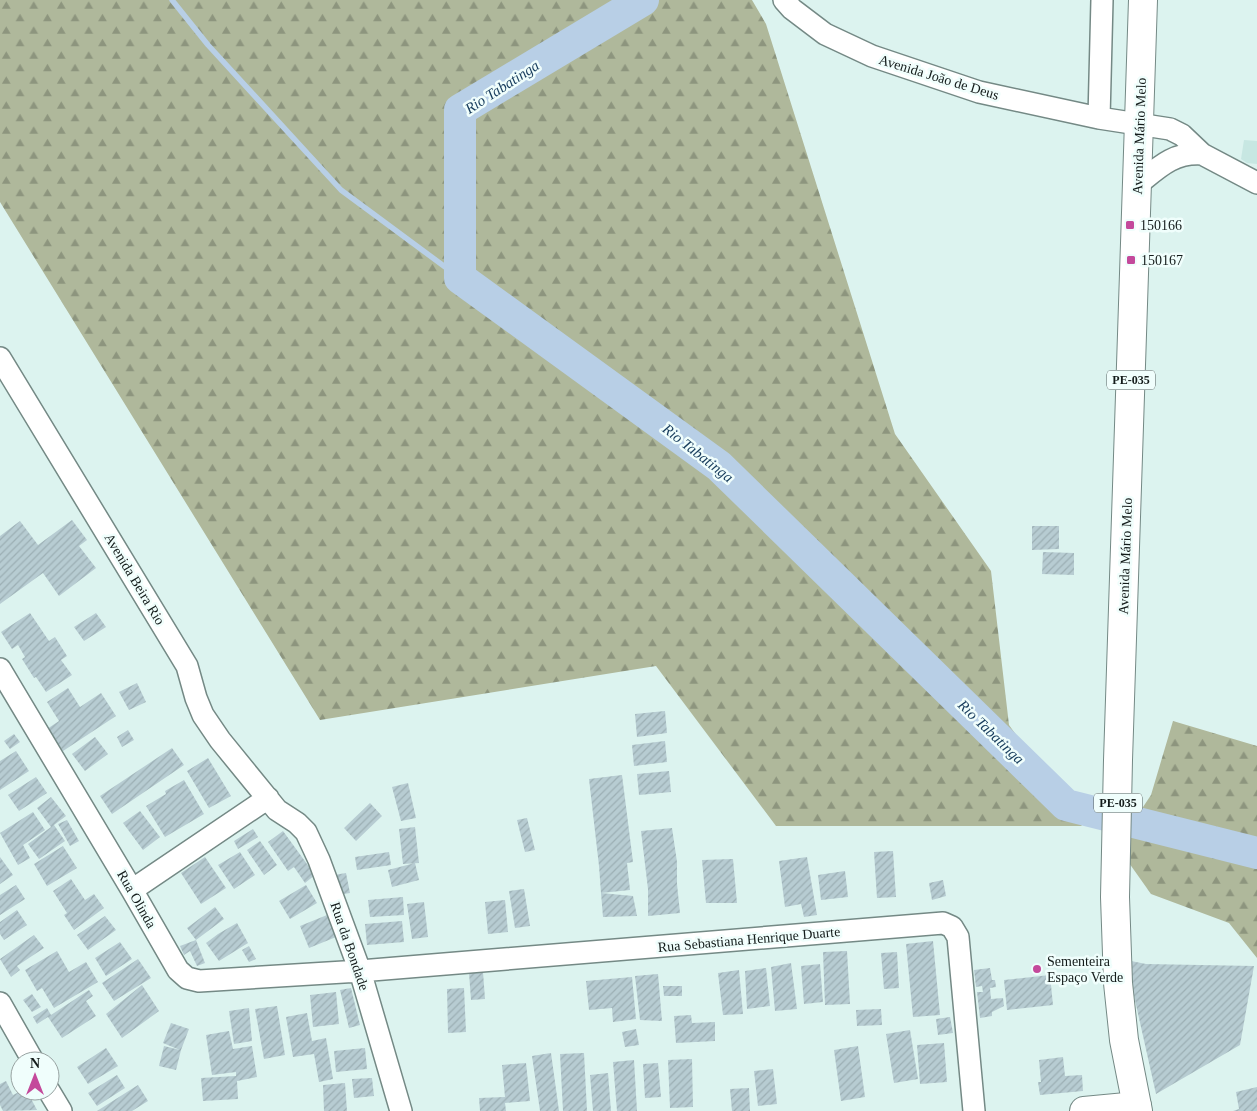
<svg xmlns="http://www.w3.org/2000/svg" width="1257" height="1111" font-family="Georgia,serif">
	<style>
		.built { fill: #c7e7e2 }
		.forest { fill: url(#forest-firs) }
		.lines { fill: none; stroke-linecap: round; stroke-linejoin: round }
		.stream { stroke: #b8cfe6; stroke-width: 5.5 }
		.river { stroke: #b8cfe6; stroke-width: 32 }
		.building { fill: url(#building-hatch) }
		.street-casing { stroke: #748985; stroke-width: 24 }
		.secondary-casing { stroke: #748985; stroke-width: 30 }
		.primary-casing { stroke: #748985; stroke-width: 30 }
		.street { stroke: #fff; stroke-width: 21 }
		.secondary { stroke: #fff; stroke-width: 28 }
		.primary { stroke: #fff; stroke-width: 28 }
		.poi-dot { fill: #c4499b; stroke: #f0fefc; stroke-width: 2 }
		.labels { text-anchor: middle; stroke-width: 5; stroke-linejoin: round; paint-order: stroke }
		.shield { fill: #f0fefc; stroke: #555f5e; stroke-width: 1 }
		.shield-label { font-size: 12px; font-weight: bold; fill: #131b1a }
		.street-label { font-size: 14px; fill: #131b1a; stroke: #f0fefc }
		.poi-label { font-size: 14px; fill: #131b1a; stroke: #f0fefc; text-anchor: start }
		.water-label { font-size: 15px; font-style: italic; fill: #173c5c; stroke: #f0fefc }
	</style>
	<defs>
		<pattern id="forest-firs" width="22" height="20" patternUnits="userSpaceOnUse" patternTransform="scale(1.25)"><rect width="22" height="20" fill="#afb89b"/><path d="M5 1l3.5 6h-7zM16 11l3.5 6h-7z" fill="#8d957e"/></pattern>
		<pattern id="building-hatch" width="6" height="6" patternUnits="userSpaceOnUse" patternTransform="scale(1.25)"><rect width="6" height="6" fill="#b7ccd2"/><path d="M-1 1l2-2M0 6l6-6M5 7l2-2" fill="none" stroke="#9cafb4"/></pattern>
	</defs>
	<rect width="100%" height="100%" fill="#dcf3ef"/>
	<!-- built -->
	<path class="built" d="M1244 140 1257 141V164L1247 163 1241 159Z"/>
	<!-- forest -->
	<path class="forest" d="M0 0H752L766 24 895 434 991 571 1009 725 1082 826H776L656 666 320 720 0 202Z
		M1173 721 1257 746V958L1229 923 1151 894 1117 846 1151 795Z"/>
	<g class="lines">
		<!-- stream -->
		<path class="stream" d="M172 0 208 45 341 190 460 278"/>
		<!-- river -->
		<path class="river" d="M643 0 460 110V278L719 466 1066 805 1257 853"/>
	</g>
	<!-- building -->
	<path class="building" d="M72 520 87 540 79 546 96 568 59 596 43 573 0 604V536L20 521 38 545Z
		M1032 526H1059V549L1032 550Z
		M1043 552 1074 553V575L1042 574Z
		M30 613 49 641 55 637 67 656 61 660 72 675 46 692 36 677 34 678 22 659 25 657 18 645 12 649 1 632Z
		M96 613 106 627 84 641 74 627Z
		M137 683 146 702 129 710 119 692Z
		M68 688 80 707 101 693 116 716 63 751 47 729 59 721 47 702Z
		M665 711 667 733 637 737 635 714Z
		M128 730 134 740 122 747 117 737Z
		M14 734 20 742 10 749 4 741Z
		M95 737 108 754 85 771 72 754Z
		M665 741 667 762 634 766 632 745Z
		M172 748 184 765 112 814 100 796Z
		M16 751 29 771 0 790V761Z
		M208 758 231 796 209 808 187 771Z
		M669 771 671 792 639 795 637 774Z
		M622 775 633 862 627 863 630 890 601 893 633 896 637 916 603 917 601 893 599 866 589 779Z
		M36 777 47 793 19 811 8 795Z
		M184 780 204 814 165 837 146 806 166 794 165 791Z
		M408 783 416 818 401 821 392 787Z
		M51 797 66 816 54 825 65 841 39 859 28 844 51 827 37 808Z
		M370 803 382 816 356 841 344 828Z
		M140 811 160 837 143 850 123 823Z
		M33 812 45 830 23 845 30 858 18 865 0 833Z
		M527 818 535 850 525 852 517 820Z
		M67 820 79 841 70 846 58 824Z
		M415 827 419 863 403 864 399 829Z
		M672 828 677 862V884L680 913 648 916V889L641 831Z
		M253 829 258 837 238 849 234 841Z
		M283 831 315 875 305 883 294 867 288 871 268 842Z
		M260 841 277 865 264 875 247 850Z
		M63 846 77 868 47 886 34 864Z
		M893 851 896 897 877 898 874 852Z
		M240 852 255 875 234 889 218 865Z
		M389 852 391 865 357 870 355 857Z
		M0 857 13 875 0 884Z
		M205 857 226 888 201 904 181 873Z
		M807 857 817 915 804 917 801 904 785 907 779 861Z
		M733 859 737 903H706L702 860Z
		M415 863 419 880 392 887 388 870Z
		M845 871 848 897 821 900 818 875Z
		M346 873 350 893 338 895 334 875Z
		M71 879 85 900 94 894 104 908 74 930 64 915 67 913 53 891Z
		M943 880 946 896 932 900 929 883Z
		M16 885 25 899 0 915V895Z
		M306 885 317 903 290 919 279 901Z
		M524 889 530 926 515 928 509 891Z
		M403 897 404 915 370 917 368 900Z
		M505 900 508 932 488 934 485 902Z
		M424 902 428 937 412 939 407 904Z
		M215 907 224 919 196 940 187 928Z
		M17 910 27 925 4 940 0 934V922Z
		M332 913 341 935 309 948 300 926Z
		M105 916 116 930 88 950 77 935Z
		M402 921 404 942 367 945 365 924Z
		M237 923 248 943 219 961 206 943 218 934Z
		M34 935 44 948 17 966 20 970 11 977 0 959Z
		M196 940 205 963 197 966 190 951 184 955 180 946Z
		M933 941 940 1015 913 1017 906 944Z
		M120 942 132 959 106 976 95 958Z
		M249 946 256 959 249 962 242 950Z
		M57 951 69 972 86 962 98 982 54 1008 42 988 37 991 25 970Z
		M847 951 850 1004 825 1005 823 952Z
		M897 952 899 988 884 989 881 953Z
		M138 959 151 978 114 1001 102 983Z
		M1126 960 1146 964 1254 966 1240 1045 1156 1094Z
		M791 963 797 1009 775 1011 771 967Z
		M820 964 823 1002 804 1004 801 966Z
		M766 968 770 1006 747 1009 745 971Z
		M990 968 992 980H995L996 987 990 988 991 999 1003 998 1004 1006 992 1012V1016L980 1018 977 992H983L982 986 976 987 974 970Z
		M739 970 743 1014 723 1015 718 973Z
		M483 972 485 999 471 1000 469 973Z
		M658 974 662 1021 640 1020 635 976Z
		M1050 975 1053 1005 1007 1010 1004 980Z
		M632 977 636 1019 613 1022 612 1008 589 1010 586 981Z
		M142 985 159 1011 122 1038 106 1014Z
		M663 986H682V996H664Z
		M351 988 360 1025 349 1028 340 990Z
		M464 988 466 1032 448 1033 447 989Z
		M89 990 93 996 86 1001 96 1016 62 1038 48 1017 37 1024 33 1017 47 1008 51 1015Z
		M336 992 339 1024 313 1027 310 995Z
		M32 994 41 1007 32 1012 23 1000Z
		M277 1006 285 1055 264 1059 255 1009Z
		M249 1008 252 1041 234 1044 229 1011Z
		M881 1009 882 1025 857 1026 856 1010Z
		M307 1013 312 1041 326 1038 333 1079 319 1082 314 1054 293 1057 286 1017Z
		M691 1015 692 1023 715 1022V1041L676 1043 674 1016Z
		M950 1017 953 1033 938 1035 936 1019Z
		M171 1023 189 1029 181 1050 176 1070 159 1066 164 1046 180 1050 163 1043Z
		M636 1029 639 1045 625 1047 622 1032Z
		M910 1030 918 1079 894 1083 886 1034Z
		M229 1031 233 1049 252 1046 257 1077 237 1081 238 1099 203 1101 201 1078 236 1076V1072L212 1075 206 1035Z
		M944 1043 947 1082 920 1084 917 1045Z
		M858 1046 865 1097 841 1101 834 1050Z
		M106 1048 118 1066 88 1084 77 1067Z
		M365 1048 367 1069 336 1072 334 1051Z
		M551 1053 559 1111H540L532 1056Z
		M584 1053 587 1111H563L560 1054Z
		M1063 1057 1065 1076 1082 1075 1083 1091 1040 1095 1038 1082H1041L1039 1060Z
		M692 1059 693 1107 670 1108 668 1060Z
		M634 1060 637 1111H617L613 1062Z
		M526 1063 530 1101 505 1103 506 1111H480L479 1098 505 1097 502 1065Z
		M658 1063 661 1097 645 1098 643 1064Z
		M773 1069 777 1104 758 1106 754 1071Z
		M608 1073 611 1111H593L590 1075Z
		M117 1075 125 1088 97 1106 88 1093Z
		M372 1078 374 1096 354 1098 352 1079Z
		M6 1081 13 1095 21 1091H27L37 1110 3 1111 0 1105V1084Z
		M345 1083 347 1111H324L323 1085Z
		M138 1085 148 1101 132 1111H97Z
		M1257 1087V1111H1233L1239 1109 1236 1092Z
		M749 1088 750 1111H732L730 1089Z"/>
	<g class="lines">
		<defs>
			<path id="street" d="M784 0 792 9 825 34 872 56 979 92 1099 118 1170 129 1182 135 1202 154 1257 183
				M1099 118 1102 0
				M1137 185C1158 168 1173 152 1202 154
				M0 358 187 666 196 698 203 715 220 740 277 810 297 823 306 832 319 860 360 971 401 1111
				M0 669 132 890 178 970 187 978 199 981 360 971 943 923 952 927 958 937 974 1111
				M132 890 268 798
				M0 1003 33 1061
				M49 1091 61 1111"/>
			<path id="secondary" d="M1084 1111 1137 1106"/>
			<path id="primary" d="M1138 1111 1124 1040 1118 983 1115 897 1118 760 1143 0"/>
		</defs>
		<!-- street casing -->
		<use href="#street" class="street-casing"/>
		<!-- secondary casing -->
		<use href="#secondary" class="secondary-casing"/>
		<!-- primary casing -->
		<use href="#primary" class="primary-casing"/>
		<!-- street -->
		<use href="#street" class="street"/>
		<!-- secondary -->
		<use href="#secondary" class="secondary"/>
		<!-- primary -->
		<use href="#primary" class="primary"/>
	</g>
	<!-- markers -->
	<g class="poi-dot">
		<rect x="1125" y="220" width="10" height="10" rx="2.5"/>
		<rect x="1126" y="255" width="10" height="10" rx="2.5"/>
		<circle cx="1037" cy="969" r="5"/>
	</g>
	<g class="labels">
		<!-- shield labels -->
		<g class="shield">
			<rect x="1107" y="370.5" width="48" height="19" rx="4"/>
			<rect x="1094" y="793.5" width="48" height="19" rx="4"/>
		</g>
		<g class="shield-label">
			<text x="1131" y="384">PE-035</text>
			<text x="1118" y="807">PE-035</text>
		</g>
		<!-- street labels -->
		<g class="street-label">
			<text transform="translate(939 77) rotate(17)" y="5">Avenida João de Deus</text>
			<text transform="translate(1139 136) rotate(-88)" y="5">Avenida Mário Melo</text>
			<text transform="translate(1125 556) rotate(-88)" y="5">Avenida Mário Melo</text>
			<text transform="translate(135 579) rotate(59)" y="5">Avenida Beira Rio</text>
			<text transform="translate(137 899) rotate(60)" y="5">Rua Olinda</text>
			<text transform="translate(749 939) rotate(-5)" y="5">Rua Sebastiana Henrique Duarte</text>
			<text transform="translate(350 946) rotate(71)" y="5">Rua da Bondade</text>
		</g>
		<!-- poi labels -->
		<g class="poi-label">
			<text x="1140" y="230">150166</text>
			<text x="1141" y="265">150167</text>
			<text x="1047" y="966">Sementeira<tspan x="1047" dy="16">Espaço Verde</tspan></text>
		</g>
		<!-- water labels -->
		<g class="water-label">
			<text transform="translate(502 87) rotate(-33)" y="5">Rio Tabatinga</text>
			<text transform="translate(698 453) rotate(38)" y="5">Rio Tabatinga</text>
			<text transform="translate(991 732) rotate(44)" y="5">Rio Tabatinga</text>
		</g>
	</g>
	<!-- north arrow -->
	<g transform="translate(35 1076)"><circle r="24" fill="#f0fefc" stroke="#98a3a2"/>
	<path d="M0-4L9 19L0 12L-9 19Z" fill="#c4499b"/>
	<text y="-8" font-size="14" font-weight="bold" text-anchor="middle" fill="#131b1a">N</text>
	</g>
</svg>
